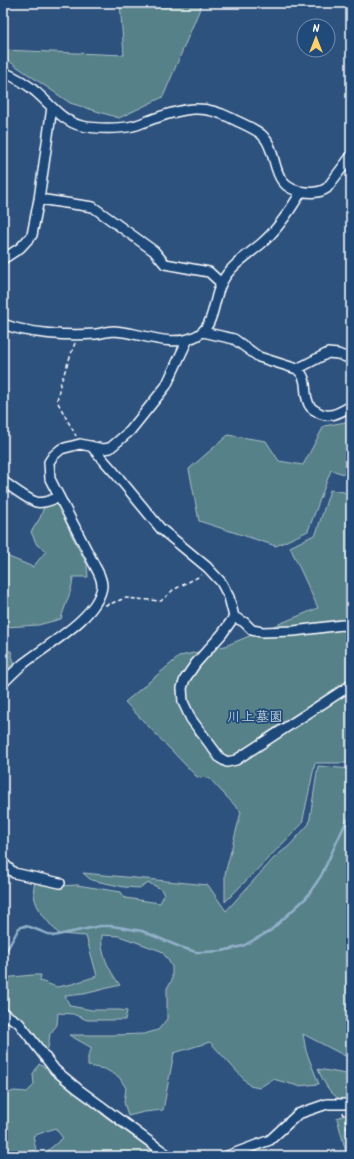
<svg xmlns="http://www.w3.org/2000/svg" width="354" height="1159" font-family="Kalam,'Klee One',sans-serif">
	<style>
		.green { fill: #578189; stroke: #abc0c4 }
		.lines { fill: none; stroke-linecap: round; stroke-linejoin: round }
		.stream { stroke: #91b1c8; stroke-width: 2.5 }
		.minor-casing { stroke: #fff; stroke-width: 12 }
		.path { stroke: #fff; stroke-width: 1.5; stroke-dasharray: 4 3; stroke-linecap: butt }
		.minor { stroke: #1f4a7a; stroke-width: 9 }
		.labels { text-anchor: middle; stroke-width: 3.5; stroke-linejoin: round; paint-order: stroke }
		.park-label { font-size: 14px; fill: #d5e0e2; stroke: #1f4a7a }
	</style>
	<rect width="100%" height="100%" fill="#2e527e"/>
	<filter id="ink" filterUnits="userSpaceOnUse"><feTurbulence type="fractalNoise" baseFrequency=".025" numOctaves="2"/><feDisplacementMap in="SourceGraphic" scale="8" xChannelSelector="R" yChannelSelector="G"/><feConvolveMatrix kernelMatrix="1 2 1 2 8 2 1 2 1" color-interpolation-filters="sRGB"/></filter>
	<g filter="url(#ink)">
		<!-- green -->
		<path class="green" d="M120 3H202L199 11 163 97 119 118 70 103 3 57V50L124 55Z
			M351 421V476L331 470 308 531 276 546 199 521 189 469 228 435 266 441 279 461 303 465 324 426Z
			M330 490 344 492 351 498V763H315L302 824 225 902V874L241 812 209 778 197 777 125 702 180 656 225 646 318 608 290 547 316 534Z
			M58 503 72 536 87 565 88 577H73C73 589 64 607 61 619L38 625 6 627 3 632V551L9 557 33 567 46 551 37 545 31 532 40 518 45 504Z
			M3 651H11L14 663 3 673Z
			M318 766 351 769V1059L303 1034 306 1051 319 1084 298 1086 273 1079 259 1088 250 1086 210 1042 174 1053 163 1110 144 1112 128 1116 124 1102 126 1088 119 1077 105 1069 88 1066V1056L92 1048 69 1035H113L144 1034 158 1030 167 1019V988L172 980V967L167 958 161 951 119 936 102 935C100 953 109 970 120 985L84 994 65 996 70 1006 92 1010H119L127 1011 125 1020H87L73 1014 58 1013 57 1025 50 1034 48 1048 43 1054 3 1009V978L32 975H41L40 981 57 987 72 984 97 976 86 936 59 934C49 923 35 909 34 894 33 890 34 886 35 882L61 886 77 885 121 892 125 898 160 903 164 895 161 889 149 883 139 888 124 887 91 880 83 873 208 885 226 911 275 857 289 846 309 824Z
			M39 1064 49 1070 103 1115 160 1156H67L47 1151 63 1138 55 1128 33 1136 36 1150 17 1156H3V1095L14 1091 27 1092 34 1085 33 1074Z
			M351 1066V1099C348 1099 344 1099 341 1099 330 1096 322 1079 318 1069L346 1074Z
			M351 1113V1156H347L337 1118Z"/>
		<g class="lines">
			<!-- stream -->
			<path class="stream" d="M3 957 19 928 24 926 30 927 53 936 100 926H112L142 931 180 947 196 952H204L222 951 243 946 270 931 306 898 321 876 346 822 351 816"/>
			<defs>
				<path id="minor" d="M3 72C15 77 26 83 36 92 50 104 63 122 82 126 96 129 119 129 133 126 141 124 149 120 156 118 184 108 204 104 231 118 240 123 257 129 263 136 280 153 268 189 305 192 313 193 320 193 327 188L351 156
					M39 199 93 207 154 251 165 264 209 272 221 283
					M3 259 20 248 32 235 39 199 52 107
					M3 324C29 334 68 336 96 334 102 333 108 331 114 331 139 332 170 348 194 337 216 328 212 300 222 282 231 265 248 255 262 243 277 230 291 209 301 192
					M203 332 234 339 259 357 297 369C309 379 303 389 308 402 309 406 312 409 316 411 328 420 339 413 351 406
					M297 369 328 353 338 354 351 359
					M91 446 114 472 161 529 207 567 221 582 229 597 234 617 222 634 196 663 185 679 182 688 183 702 191 719 220 758 227 762 236 760 351 685
					M3 481C11 487 27 499 36 502 43 504 52 500 58 497
					M234 617 244 622 252 630 262 632 294 631 342 625 351 627
					M3 683C9 677 16 670 23 664 45 646 99 617 102 586 102 582 100 576 98 572L50 479 49 462 53 456 61 449 80 444 103 449 110 448 130 431 166 386 188 339
					M3 863 14 873 60 883
					M3 1013 19 1023 55 1070 78 1089 169 1156
					M227 1156 270 1140 298 1114 327 1104H351"/>
			</defs>
			<!-- minor casing -->
			<use href="#minor" class="minor-casing"/>
			<!-- path -->
			<path class="path" d="M75 343 60 385 57 401 76 436
				M105 605 110 604 125 598 161 601 173 590 202 575
				M343 1112 351 1145"/>
			<!-- minor -->
			<use href="#minor" class="minor"/>
		</g>
	</g>
	<g class="labels">
		<!-- park labels -->
		<g class="park-label">
			<text x="255" y="721">川上墓園</text>
		</g>
	</g>
	<!-- margin -->
	<rect width="354" height="1159" fill="none" stroke="#1f4a7a" stroke-width="16"/>
	<rect x="8" y="8" width="338" height="1143" fill="none" stroke="#fff" stroke-width="1.5" filter="url(#ink)"/>
	<!-- north arrow -->
	<g transform="translate(316 38)"><circle r="19" fill="#1f4a7a" stroke="#7992af"/>
	<path d="M0-3L7 15L0 10L-7 15Z" fill="#ffd166"/>
	<text y="-6" font-size="11" font-weight="bold" text-anchor="middle" fill="#ffffff">N</text>
	</g>
</svg>
